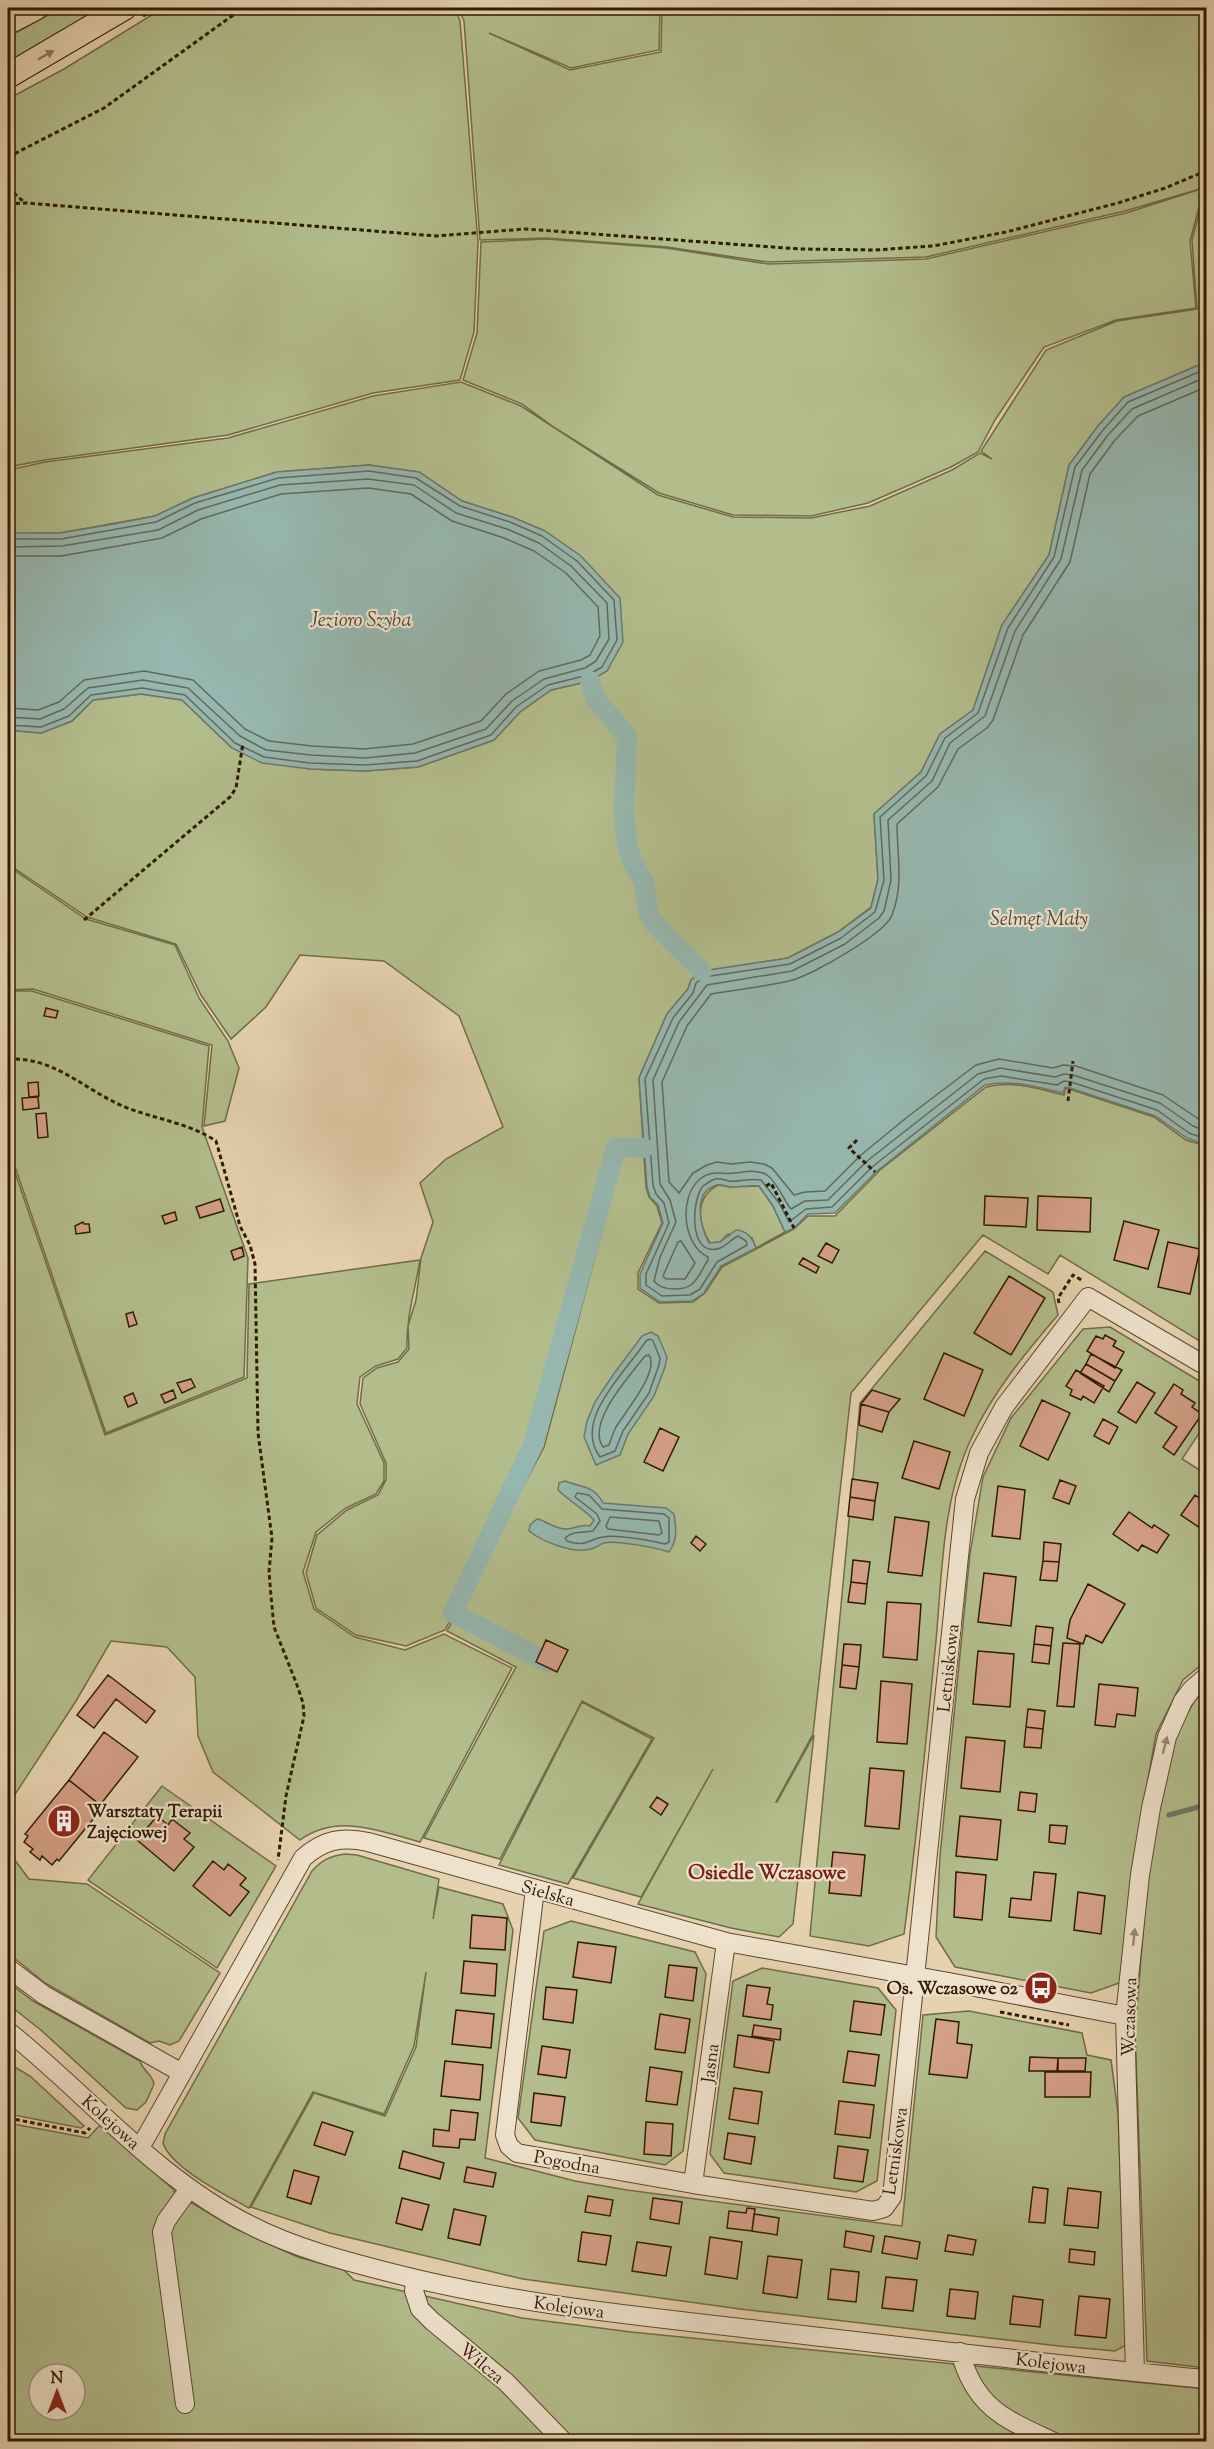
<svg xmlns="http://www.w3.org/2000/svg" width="1214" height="2449" font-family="'Sorts Mill Goudy',serif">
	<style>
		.green { fill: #b3bd8c; stroke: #706c49; stroke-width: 1.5; fill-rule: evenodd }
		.water { fill: #96b7af; stroke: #6c796b; stroke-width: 1.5 }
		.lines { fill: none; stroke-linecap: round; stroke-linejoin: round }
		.shore { stroke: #62695a; stroke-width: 1.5 }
		.stream { stroke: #6c796b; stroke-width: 5 }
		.canal { stroke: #96b7af; stroke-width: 20 }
		.building { fill: #d49f87; stroke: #2e1b06; stroke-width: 1.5 }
		.minor-casing { stroke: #5c4930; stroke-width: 20 }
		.major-casing { stroke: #2e1b06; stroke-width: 26 }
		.path { stroke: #2e1b06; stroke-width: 3; stroke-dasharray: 4.5 3; stroke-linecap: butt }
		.minor { stroke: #efe2cc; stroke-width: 18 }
		.major { stroke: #e6d2b0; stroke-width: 24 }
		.oneway { fill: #8a765b }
		.oneway2 { fill: #988873 }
		.labels { text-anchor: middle; stroke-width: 4.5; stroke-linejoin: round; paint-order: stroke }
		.street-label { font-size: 18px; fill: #2e1b06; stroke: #efe2cc }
		.poi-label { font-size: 18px; font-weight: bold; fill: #2e1b06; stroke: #efe2cc; text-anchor: start }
		.water-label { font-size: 20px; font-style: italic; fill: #4d4a39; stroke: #efe2cc }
		.neighbourhood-label { font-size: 20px; font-weight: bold; fill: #7a1f14; stroke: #efe2cc }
	</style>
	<rect width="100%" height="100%" fill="#e6d2b0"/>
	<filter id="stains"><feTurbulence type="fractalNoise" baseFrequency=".00333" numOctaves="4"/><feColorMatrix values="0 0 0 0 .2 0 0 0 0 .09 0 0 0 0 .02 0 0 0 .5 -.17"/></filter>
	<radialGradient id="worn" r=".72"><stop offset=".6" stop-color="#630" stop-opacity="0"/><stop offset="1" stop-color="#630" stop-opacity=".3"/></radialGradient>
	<!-- green -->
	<path class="green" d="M61 8H101L8 62V37Z
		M163 8H455L460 21 478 242 474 332 460 380 373 393 228 435 45 460 8 467V99L64 69Z
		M458 8H660L659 50 571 68 489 33 570 70 661 52 662 8H1206V362L1124 397 1098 426 1069 465 1049 555 1002 625 973 710 940 734 921 772 874 814 878 879 871 907 838 932 788 958 702 972 691 980 688 989 667 1014 639 1078 646 1187 649 1197 657 1206 662 1223 638 1273V1289L659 1303 693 1302 705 1293 722 1267 794 1229 808 1216H835L880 1170 986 1087C1012 1080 1039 1089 1064 1095L1066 1088 1154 1117 1186 1140 1206 1146V1345L1060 1255 1048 1274 983 1235 851 1393 813 1734 776 1802H777L814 1735 793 1924 779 1937 731 1928 638 1904 713 1769 641 1897 573 1878 654 1738 582 1701 500 1859 424 1838 516 1667 447 1631 544 1447 610 1201 542 1446 445 1630 406 1646 356 1635 316 1608 306 1573 317 1535 347 1510 378 1495 386 1480V1463L360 1404 363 1378 377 1368 398 1362 409 1349 408 1326 416 1300 421 1258 433 1222 420 1183 446 1159 503 1127 459 1016 384 961 300 955 266 1007 231 1039 201 995 176 944 87 917 8 864V730L41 733 72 721 93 700 141 694 182 700 232 748 310 769 365 771 418 767 494 740 520 712 551 690 590 681 545 531 512 517 462 501 419 472 369 465 277 472 193 498 155 516 60 533 12 534 8 533V470L45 462 228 438 373 396 461 382 521 406 658 495 733 517 811 518 870 506 952 470 980 453 992 459 981 451 1046 350 1117 321 1197 309 1192 240 1206 187 1125 211 926 257 768 262 667 247 546 238 480 240 464 21Z
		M1204 188 1190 241 1196 308 1116 320 1044 347 995 420 978 452 951 467 868 503 811 516 733 515 659 493 555 428 522 404 463 380 477 333 481 242 546 239 666 248 768 264 926 259 1126 213Z
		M8 866 86 919 175 945 199 998 228 1041 239 1068 225 1121 204 1126 212 1045 33 989 8 990Z
		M8 991H32L209 1046 202 1127 248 1258 244 1377 106 1433 8 1146Z
		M8 1152 105 1435 247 1378 249 1284 420 1260C415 1290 406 1318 407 1348L398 1359 376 1366 360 1377 357 1404 384 1463V1481L376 1494 346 1508 316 1532 303 1572 314 1609 355 1637 405 1650 444 1634 512 1668 420 1842C379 1831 338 1813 300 1840L213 1772 198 1736 195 1677 167 1647 111 1641 76 1701 10 1802 8 1808Z
		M718 1185 731 1187 759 1186 773 1206 785 1232 756 1248 752 1238 728 1234 720 1242 710 1243C698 1223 694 1198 718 1185Z
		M985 1251 1053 1292 1058 1315C1026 1352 993 1392 972 1437 942 1499 942 1574 936 1641 926 1739 917 1837 904 1934L869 1946 810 1936 860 1403Z
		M1110 1327 1206 1385V1423L1182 1459 1206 1474V1661L1183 1680 1156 1734 1142 1812 1122 1982 1091 1993 955 1967 936 1937 940 1856 970 1554 983 1477 1011 1418 1083 1329Z
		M1206 1691V2368L1147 2361 1135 2031 1148 1874 1163 1788 1177 1731 1195 1700Z
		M582 1702 652 1739 568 1884 499 1865Z
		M162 1786 276 1866 217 1968 88 1880Z
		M8 1851 29 1879 87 1884 220 1973 179 2041 170 2045 159 2041 150 2043 45 1983 8 1953Z
		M345 1854 357 1855 439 1879 433 1919 439 1887 503 1904 513 1930 485 2158 575 2181 627 2190 902 2226 923 2015 969 2011 1082 2033 1087 2055 1111 2060 1118 2113 1126 2345 1115 2351 1059 2346 740 2309 523 2279 330 2233 251 2207 314 2093 385 2116 416 2047 426 1972 414 2046 384 2114 313 2092 249 2208C226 2195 171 2168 163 2143L165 2134 312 1871C322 1860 330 1856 345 1854Z
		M571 1921 695 1952 706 1974 683 2151 665 2165 535 2140 518 2118 544 1931Z
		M762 1968 878 1988 896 2010 877 2181 856 2192 724 2173 710 2154 733 1981Z
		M8 1982 33 2001 140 2061C143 2071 152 2074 154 2084L146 2102 137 2110 126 2108 42 2031 8 2004Z
		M8 2063 30 2076 84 2126 81 2128 8 2114Z
		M8 2123 88 2138 100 2125 174 2190 176 2198 184 2203H192L234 2228 298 2257 344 2270 354 2280 522 2318 631 2332 1206 2389V2441H8ZM39 2374H75V2410H39Z"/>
	<!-- water -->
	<path class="water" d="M1206 362V1145L1187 1138 1155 1116 1070 1088 1065 1087 1063 1093C1037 1087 1011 1079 985 1085L876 1172 835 1213 808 1214 794 1228 785 1232 773 1206 759 1186C749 1185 740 1187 731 1187 726 1187 721 1184 717 1185 691 1192 701 1228 709 1243L720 1242 736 1230C747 1231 752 1237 756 1248L721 1266 704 1293 692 1301 660 1302 640 1288V1274L663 1223 658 1205 650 1197 647 1187 639 1078 667 1014 688 989 691 980 702 971 788 958 838 932 871 908 878 879 874 814 921 772 940 734 973 710 1002 625 1049 555 1069 465 1098 426 1124 397Z
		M369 465 419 472 462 501 512 517 545 531 581 556 620 598 623 642 607 671 590 681 551 690 520 712 494 740 418 767 365 771 310 769 262 763 232 748 182 700 141 694 93 700 72 721 41 733 8 730V533H60L114 524 155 516 193 498 277 472Z
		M651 1332 658 1336 667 1357 665 1367 654 1396 628 1434 620 1455 596 1465 584 1437 587 1421 595 1402 613 1375 642 1336Z
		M565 1481C582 1488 594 1485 603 1503L666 1508 674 1514C676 1528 678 1540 669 1552 657 1548 616 1540 604 1543 600 1544 596 1548 591 1549 573 1554 543 1542 529 1531L530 1525 537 1519C547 1521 555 1529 566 1529 575 1529 580 1524 590 1526L594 1520C583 1508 569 1501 558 1490L559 1483Z"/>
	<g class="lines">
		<!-- shore -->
		<path class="shore" d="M1206 369 1128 402 1103 430 1075 467 1054 557 1008 628 978 713 945 738 926 776 880 817 884 880 875 912 841 938 790 964 704 977 696 983 693 993 673 1018 645 1079 653 1185 656 1194 664 1203 669 1223 646 1274V1285L662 1296 690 1295 700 1289 717 1262 747 1245 746 1241 738 1236C728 1241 722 1252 709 1249 690 1245 692 1199 703 1186 706 1184 712 1180 715 1179 720 1178 724 1180 729 1181 740 1182 750 1178 761 1180L779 1203 789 1222 806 1209 832 1207 872 1167 984 1079 1001 1076 1057 1085 1064 1081 1071 1082 1157 1110 1189 1133 1206 1139
			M1206 377 1132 409 1108 435 1082 470 1061 559 1015 631 985 716 950 743 932 781 888 820 891 880 884 911 879 918 845 944 792 971 707 985 679 1022 653 1080 660 1184 670 1200 676 1222 660 1257 654 1281C659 1287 664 1288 672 1289 695 1290 697 1278 708 1260V1257C683 1246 678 1197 700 1179 712 1169 721 1175 735 1173 745 1172 758 1169 767 1175 778 1183 783 1199 791 1209L805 1201 828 1200 867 1161 978 1074 1000 1068 1055 1077 1064 1074 1073 1075 1160 1103 1193 1126 1206 1131
			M1206 387 1138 416 1115 440 1090 474 1070 562 1023 635 993 720 987 728 958 749 938 787 897 824C897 855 904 884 892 915 885 934 813 974 793 980 766 987 738 989 711 994L687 1026 662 1082 669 1182 679 1193 693 1173 707 1165 717 1162 731 1164 750 1162 764 1164 772 1168 794 1195 805 1192 825 1191 861 1155 906 1118 976 1065 999 1059 1053 1068 1063 1065 1076 1066 1163 1095 1197 1118 1206 1121
			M8 539H61L156 522 195 503 278 478 369 471 416 478 460 506 510 522 542 536 577 561 614 600 617 640 602 667 588 675 548 685 516 707 491 735 417 761 365 765 310 763 264 757 235 743 185 695 142 688 91 695 69 716 41 727 8 725
			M8 547 62 546 158 530 198 510 280 485 368 479 414 485 456 513 507 529 539 543 571 566 607 603 609 639 596 661 585 668 544 679 512 701 486 729 415 753 365 758 311 755 266 750 240 736 188 688 143 680 88 688 64 709 40 719 8 717
			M8 556H61L118 546 162 538 201 519 281 494 368 488 411 494 452 521 504 538 534 551 566 573 598 607 600 636 590 655 581 660 539 671 506 694 481 721 413 744 364 749 312 746 269 741 245 729 193 680 144 671 84 680 59 702 38 710 8 708
			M681 1241 695 1263 685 1279H666L663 1276 678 1242Z
			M650 1339 653 1341 660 1358 659 1365 649 1393 623 1431 615 1451 600 1457C572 1420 626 1372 646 1341Z
			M649 1355C660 1371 625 1412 616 1427 613 1433 611 1439 609 1445L603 1447C586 1423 630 1375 645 1356Z
			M577 1493 589 1495 602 1509 664 1514 669 1518V1542L665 1544C653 1541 616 1534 603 1537 588 1539 586 1548 567 1541L565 1538C574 1530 583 1533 593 1531L600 1521 597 1514 575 1497Z
			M610 1517 659 1521 662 1533 659 1535 608 1529 606 1526Z"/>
		<!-- stream -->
		<path class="stream" d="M1169 1815 1206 1805"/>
		<!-- canal -->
		<path class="canal" d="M590 681 597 701 627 736 624 812 627 846 632 862 644 881 648 912 654 923 702 971
			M547 1662 453 1613 533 1445 616 1147 644 1148"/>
	</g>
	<!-- building -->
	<path class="building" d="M46 1008 58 1011 56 1018 44 1016Z
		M38 1082 39 1096 29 1097 28 1083Z
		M38 1097 39 1108 23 1110 22 1098Z
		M46 1113 48 1137 38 1138 36 1114Z
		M985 1196 1028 1198 1026 1227 984 1225Z
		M1038 1196 1091 1198 1090 1232 1037 1230Z
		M220 1199 224 1211 200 1218 196 1207Z
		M175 1212 177 1220 165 1224 162 1216Z
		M1124 1221 1159 1230 1148 1269 1114 1260Z
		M83 1222 84 1224H89L90 1232 76 1234 75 1226Z
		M1168 1242 1200 1249 1190 1294 1158 1287Z
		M826 1243 839 1250 832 1263 818 1256Z
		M242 1247 244 1256 234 1260 231 1251Z
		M803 1258 819 1267 816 1273 799 1264Z
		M1009 1276 1045 1298 1011 1355 974 1333Z
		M133 1312 137 1324 129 1327 126 1314Z
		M1105 1335 1116 1341 1113 1346 1124 1352 1115 1368 1087 1351 1096 1336 1103 1339Z
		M944 1353 983 1370 964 1416 924 1399Z
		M1091 1354 1122 1370 1115 1381 1086 1364Z
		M1086 1364 1115 1381 1109 1392 1080 1373Z
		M1076 1370 1104 1386 1094 1403 1083 1396 1081 1400 1070 1395 1072 1390 1066 1386Z
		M191 1379 195 1387 182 1393 177 1383Z
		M1137 1382 1155 1393 1136 1423 1118 1412Z
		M1174 1384 1183 1390 1181 1394 1195 1403 1192 1407 1202 1414 1174 1455 1163 1447 1177 1427 1155 1413Z
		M173 1390 176 1398 165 1403 161 1395Z
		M872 1390 900 1399 889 1412 861 1404Z
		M133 1393 137 1403 128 1407 124 1397Z
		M1042 1400 1070 1413 1048 1460 1020 1446Z
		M861 1404 889 1412 882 1432 859 1425Z
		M1103 1419 1118 1427 1109 1444 1094 1436Z
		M660 1428 679 1437 663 1471 644 1462Z
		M914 1441 950 1452 939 1489 902 1478Z
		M852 1479 878 1483 875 1501 850 1497Z
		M1060 1480 1076 1486 1069 1504 1053 1498Z
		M998 1486 1025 1490 1020 1539 992 1536Z
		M1195 1495 1206 1503V1532L1181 1515Z
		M850 1497 875 1501 873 1520 848 1516Z
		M1129 1512 1152 1528 1154 1525 1169 1535 1157 1553 1142 1545 1138 1551 1113 1534Z
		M895 1517 929 1522 922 1576 888 1572Z
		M696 1536 706 1544 700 1551 691 1543Z
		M1044 1542 1061 1544 1059 1562 1043 1561Z
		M853 1560 870 1562 867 1584 851 1582Z
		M1043 1561 1059 1562 1057 1581 1040 1580Z
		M984 1573 1016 1577 1011 1626 978 1622Z
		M851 1582 867 1584 865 1604 848 1602Z
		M1088 1584 1125 1604 1102 1643 1086 1635 1083 1644 1067 1638 1070 1620Z
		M887 1602 921 1604 917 1660 883 1657Z
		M1036 1626 1053 1628 1051 1646 1034 1644Z
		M546 1640 568 1650 557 1672 536 1662Z
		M1063 1643 1080 1644 1074 1707 1057 1706Z
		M844 1644 861 1645 859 1667 842 1665Z
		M1034 1644 1051 1646 1049 1664 1032 1662Z
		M978 1651 1014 1654 1010 1707 973 1704Z
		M842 1665 859 1667 856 1689 840 1687Z
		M108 1675 155 1711 146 1723 116 1699 94 1728 77 1715Z
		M881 1681 912 1684 907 1744 877 1742Z
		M1099 1684 1138 1688 1135 1716 1117 1714 1115 1727 1095 1725Z
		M1028 1709 1045 1711 1043 1729 1026 1727Z
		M1026 1727 1043 1729 1041 1748 1024 1747Z
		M104 1732 138 1757 100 1805 69 1780Z
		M966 1737 1005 1741 1000 1792 961 1788Z
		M870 1768 904 1771 899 1829 865 1826Z
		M69 1780 103 1807 59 1861 57 1859 52 1865 42 1856 40 1860 30 1852 33 1849 24 1842 28 1836 25 1834Z
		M1020 1792 1037 1794 1035 1812 1018 1810Z
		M657 1797 668 1804 661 1815 650 1807Z
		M157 1816 168 1825 172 1819 190 1833 184 1839 194 1847 174 1871 137 1840Z
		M960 1816 1001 1820 997 1860 956 1856Z
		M1050 1825 1067 1826 1065 1844 1049 1842Z
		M833 1852 865 1855 861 1896 829 1893Z
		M213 1861 224 1870 228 1864 246 1878 240 1885 249 1892 230 1916 193 1886Z
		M956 1872 986 1875 982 1920 954 1917Z
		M1034 1872 1056 1874 1051 1921 1009 1917 1011 1898 1031 1900Z
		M1078 1892 1105 1896 1101 1934 1074 1930Z
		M472 1915 507 1918 505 1950 470 1948Z
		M578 1942 616 1947 611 1983 573 1977Z
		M464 1961 497 1964 495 1996 461 1993Z
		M669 1965 697 1968 693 2001 665 1997Z
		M747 1985 770 1988 767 2004 773 2005 771 2020 743 2016Z
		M546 1987 577 1990 573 2023 543 2019Z
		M854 2001 885 2005 881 2035 850 2031Z
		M456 2010 494 2014 491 2048 452 2044Z
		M660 2014 690 2019 685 2053 655 2049Z
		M936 2019 959 2022 957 2043 972 2045 967 2078 929 2074Z
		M754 2025 781 2029 780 2040 752 2036Z
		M738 2035 774 2041 769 2073 734 2067Z
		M542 2046 570 2050 566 2078 538 2074Z
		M848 2051 879 2055 875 2086 843 2082Z
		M1030 2057 1058 2058V2071H1029Z
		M1058 2058H1086L1085 2071H1057Z
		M445 2061 483 2065 480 2100 441 2096Z
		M650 2067 682 2072 677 2105 646 2101Z
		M1045 2072H1091L1090 2097H1045Z
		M734 2088 762 2092 758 2124 729 2119Z
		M534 2093 565 2097 561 2126 531 2122Z
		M839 2101 874 2105 870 2138 835 2134Z
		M451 2110 478 2113 475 2140 460 2139 459 2148 433 2146 434 2129 449 2131Z
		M322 2122 353 2132 345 2155 314 2145Z
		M646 2122 673 2124 671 2156 644 2154Z
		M728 2133 755 2137 751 2164 724 2159Z
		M838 2146 868 2150 863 2182 834 2178Z
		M403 2151 444 2163 440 2179 399 2168Z
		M467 2167 496 2173 493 2187 464 2182Z
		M294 2170 319 2177 311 2204 287 2197Z
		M1033 2187 1048 2189 1045 2223 1029 2222Z
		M1068 2188 1101 2192 1098 2228 1064 2225Z
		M588 2196 613 2200 610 2216 585 2212Z
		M402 2198 429 2205 422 2230 396 2223Z
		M653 2198 682 2202 679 2224 650 2219Z
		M747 2208 755 2209 752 2231 727 2228 729 2211 746 2213Z
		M454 2209 486 2216 480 2245 448 2238Z
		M754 2214 779 2218 777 2235 752 2231Z
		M846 2231 874 2236 871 2252 844 2247Z
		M582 2232 611 2236 606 2265 578 2261Z
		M948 2235 976 2240 973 2255 945 2251Z
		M885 2236 920 2242 917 2259 882 2253Z
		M710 2237 742 2242 737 2279 705 2274Z
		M637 2242 671 2247 666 2276 632 2271Z
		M1070 2249 1095 2252 1094 2265 1069 2262Z
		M768 2256 802 2260 797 2298 763 2293Z
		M831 2269 859 2272 856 2302 828 2299Z
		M886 2277 917 2280 913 2311 882 2308Z
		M950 2289 978 2292 975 2319 947 2316Z
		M1013 2296 1043 2300 1040 2327 1010 2324Z
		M1079 2296 1110 2299 1106 2338 1075 2335Z"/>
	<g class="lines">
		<defs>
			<path id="minor" d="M535 1889 505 2135 509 2146 517 2153 693 2184 873 2211 884 2208 892 2197 965 1499 979 1453 1004 1407 1088 1297 1206 1366
				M8 1968 44 1995 182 2073
				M8 2031C88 2095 155 2177 248 2224 292 2247 341 2260 388 2272 507 2303 629 2315 751 2329 903 2346 1055 2365 1206 2379
				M139 2147 145 2139 303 1858C323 1840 342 1836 368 1842L726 1942 949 1982 1125 2016
				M693 2184 726 1942
				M415 2279 414 2291 420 2309 432 2321 506 2382 564 2442
				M960 2352C975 2408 1005 2419 1054 2442
				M1135 2372 1125 2016 1140 1875 1151 1808 1167 1737 1183 1701 1192 1689 1206 1677
				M185 2404 162 2232 166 2221 189 2189"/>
			<path id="major" d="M8 22 35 8
				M8 76 124 8"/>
		</defs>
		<!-- minor casing -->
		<use href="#minor" class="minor-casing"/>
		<!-- major casing -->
		<use href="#major" class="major-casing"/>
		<!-- path -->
		<path class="path" d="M143 16 156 8
			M8 157 104 108 243 8
			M8 166 13 155
			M8 188 24 202
			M8 204 26 203 436 236 525 229 800 249 875 250 933 246 1006 232 1118 203 1165 188 1206 171
			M84 920 230 797 236 788 243 743
			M8 1059C56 1057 84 1090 125 1107 155 1119 189 1123 216 1141L240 1226 250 1245 255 1264 258 1433 272 1538 269 1572 271 1596 274 1627 297 1685 303 1703 304 1716 286 1796 278 1860
			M1068 1101 1073 1061
			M857 1140 849 1148 875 1172
			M766 1186 771 1183 794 1228
			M1059 1303 1058 1298 1073 1275 1083 1281
			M1000 2012 1069 2025
			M8 2118 85 2133 90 2128"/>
		<!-- minor -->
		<use href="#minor" class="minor"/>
		<!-- major -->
		<use href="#major" class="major"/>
	</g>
	<!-- one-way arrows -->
	<defs><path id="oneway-solid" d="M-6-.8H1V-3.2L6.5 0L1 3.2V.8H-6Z" transform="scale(1.5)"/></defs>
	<use class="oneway" href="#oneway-solid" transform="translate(46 55) rotate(-29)"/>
	<g class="oneway2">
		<use href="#oneway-solid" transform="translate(1165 1745) rotate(-76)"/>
		<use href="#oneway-solid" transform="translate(1134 1937) rotate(-84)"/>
	</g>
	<!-- icons -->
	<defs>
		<symbol id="building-disc" viewBox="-11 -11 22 22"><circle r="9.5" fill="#8f2418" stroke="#efe2cc"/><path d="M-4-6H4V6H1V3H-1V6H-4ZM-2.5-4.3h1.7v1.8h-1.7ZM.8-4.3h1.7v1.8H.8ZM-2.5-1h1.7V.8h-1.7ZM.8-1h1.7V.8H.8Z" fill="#fff"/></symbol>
		<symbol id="bus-disc" viewBox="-11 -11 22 22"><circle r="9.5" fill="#8f2418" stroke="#efe2cc"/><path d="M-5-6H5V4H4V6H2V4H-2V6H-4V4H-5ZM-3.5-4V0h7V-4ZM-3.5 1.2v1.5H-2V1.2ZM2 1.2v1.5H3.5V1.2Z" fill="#fff"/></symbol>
	</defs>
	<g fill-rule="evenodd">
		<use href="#building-disc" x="45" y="1802" width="38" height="38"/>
		<use href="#bus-disc" x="1022" y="1969" width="38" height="38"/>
	</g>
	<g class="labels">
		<!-- street labels -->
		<g class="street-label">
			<text transform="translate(948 1668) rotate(-84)" y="6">Letniskowa</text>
			<text transform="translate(548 1893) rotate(16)" y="6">Sielska</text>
			<text transform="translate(1129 2017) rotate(-88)" y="6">Wczasowa</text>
			<text transform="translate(710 2063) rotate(-82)" y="6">Jasna</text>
			<text transform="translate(111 2122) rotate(42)" y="6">Kolejowa</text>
			<text transform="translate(895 2151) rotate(-82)" y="6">Letniskowa</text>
			<text transform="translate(567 2162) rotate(10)" y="6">Pogodna</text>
			<text transform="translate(569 2307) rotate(8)" y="6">Kolejowa</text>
			<text transform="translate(482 2363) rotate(40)" y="6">Wilcza</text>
			<text transform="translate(1051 2363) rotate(7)" y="6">Kolejowa</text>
		</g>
		<!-- poi labels -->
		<g class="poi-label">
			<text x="87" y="1817">Warsztaty Terapii<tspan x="87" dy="21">Zajęciowej</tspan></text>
			<text x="1018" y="1994" text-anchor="end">Os. Wczasowe 02</text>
		</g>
		<!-- water labels -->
		<g class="water-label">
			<text x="361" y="626">Jezioro Szyba</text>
			<text x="1039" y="925">Selmęt Mały</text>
		</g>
		<!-- neighbourhood labels -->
		<g class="neighbourhood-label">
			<text x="767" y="1879">Osiedle Wczasowe</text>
		</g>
	</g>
	<!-- margin -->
	<rect width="1214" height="2449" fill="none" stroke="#e6d2b0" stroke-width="30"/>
	<rect x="9" y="9" width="1196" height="2431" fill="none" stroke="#2e1b06" stroke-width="3"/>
	<rect x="15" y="15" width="1184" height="2419" fill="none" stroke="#2e1b06" stroke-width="1.5"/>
	<!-- north arrow -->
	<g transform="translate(57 2392)"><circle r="28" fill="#efe2cc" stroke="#a2927d" stroke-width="1.5"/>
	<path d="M0-4.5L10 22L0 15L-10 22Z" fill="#8f2418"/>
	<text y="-9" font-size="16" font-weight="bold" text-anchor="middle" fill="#2e1b06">N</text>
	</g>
	<rect width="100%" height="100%" filter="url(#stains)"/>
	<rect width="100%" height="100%" fill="url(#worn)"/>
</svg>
